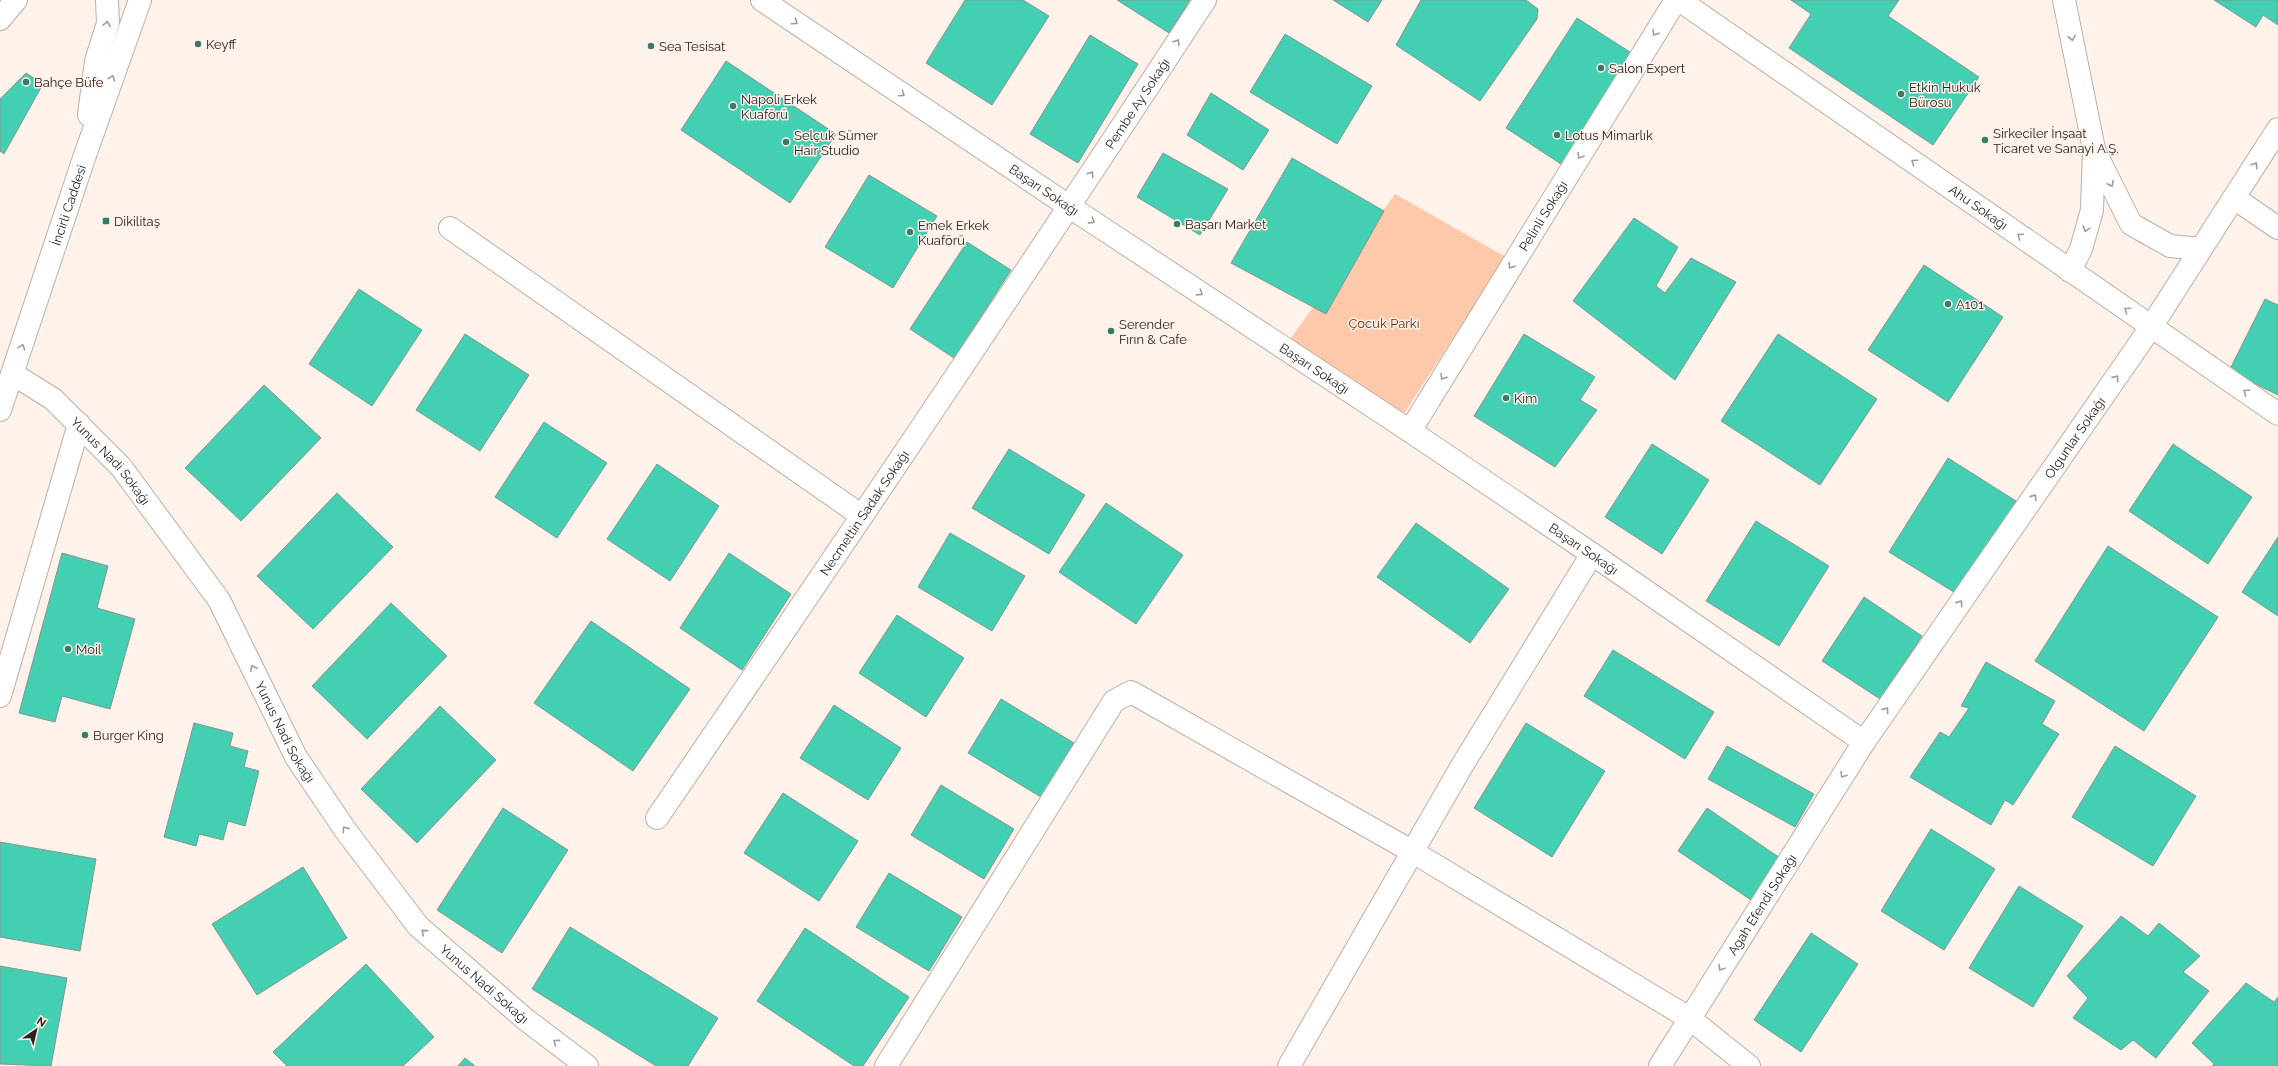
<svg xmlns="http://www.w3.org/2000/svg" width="2278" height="1066" font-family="Raleway,sans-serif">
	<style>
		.park { fill: #fdc9aa }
		.building { fill: #43d0b2; stroke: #83948f }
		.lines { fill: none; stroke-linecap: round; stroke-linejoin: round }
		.service-casing { stroke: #bcaea5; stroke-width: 24 }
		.minor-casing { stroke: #bcaea5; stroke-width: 24 }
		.tertiary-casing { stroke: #bcaea5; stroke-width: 24 }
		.secondary-casing { stroke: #bcaea5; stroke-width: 24 }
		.service { stroke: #fff; stroke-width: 22 }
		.minor { stroke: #fff; stroke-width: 22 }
		.tertiary { stroke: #fff; stroke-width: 22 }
		.secondary { stroke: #fff; stroke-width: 22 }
		.oneway { stroke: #9f9c9b }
		.poi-dot { fill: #397a6b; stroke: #fff2eb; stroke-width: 1.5 }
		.labels { text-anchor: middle; stroke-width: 3; stroke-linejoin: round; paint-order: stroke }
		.poi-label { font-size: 13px; fill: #292420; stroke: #fff2eb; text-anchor: start }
		.street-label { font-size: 13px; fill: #292420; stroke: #fff2eb }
		.park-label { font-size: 13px; fill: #6a3207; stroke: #fff2eb }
	</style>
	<rect width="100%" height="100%" fill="#fff2eb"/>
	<!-- park -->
	<path class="park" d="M1395 194 1506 257 1403 415 1288 342Z"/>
	<!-- building -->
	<path class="building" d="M965 0H1023L1049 16 992 105 926 63Z
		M1117 0H1190L1169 33Z
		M1333 0H1382L1368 22Z
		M1421 0H1526L1538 9 1537 19 1480 101 1396 45Z
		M1791 0H1899L1888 16 1979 77 1933 145 1789 48 1811 14Z
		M2214 0H2278V25L2263 15 2256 27Z
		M1577 18 1633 54 1561 164 1506 128Z
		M1285 34 1372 86 1337 144 1250 92Z
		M1090 35 1138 64 1078 163 1030 134Z
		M726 61 836 134 790 203 681 130Z
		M26 73 43 84 4 154 0 151V99Z
		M1211 93 1269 130 1243 170 1187 135Z
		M1163 153 1228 189 1200 235 1137 197Z
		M1292 158 1384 211 1326 314 1231 263Z
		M869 175 937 216 893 288 825 247Z
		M1634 218 1678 247 1656 286 1665 293 1691 258 1736 282 1675 380 1573 301Z
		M967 242 1011 270 954 358 910 329Z
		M1924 265 2003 317 1948 402 1868 350Z
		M359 289 422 330 372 406 309 364Z
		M2265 299 2278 305V395L2229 371Z
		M465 334 529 375 480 451 416 410Z
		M1524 334 1595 377 1580 400 1597 410 1555 467 1474 416Z
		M1778 334 1877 399 1820 485 1721 421Z
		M264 385 321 438 241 521 185 468Z
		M544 422 607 463 557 538 495 497Z
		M1652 444 1709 480 1662 554 1605 517Z
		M2173 444 2252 497 2208 564 2129 511Z
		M1009 449 1085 495 1049 554 972 508Z
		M1948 458 2016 501 1957 594 1889 552Z
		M657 464 719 506 670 581 607 539Z
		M337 493 393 547 313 629 257 576Z
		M1106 503 1183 555 1136 624 1059 572Z
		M1756 521 1829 566 1779 646 1706 601Z
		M1416 523 1509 589 1470 643 1377 577Z
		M950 533 1025 576 992 631 918 587Z
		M2278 537V616L2242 592Z
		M2108 546 2218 617 2144 731 2035 661Z
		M62 553 108 566 97 608 135 619 110 709 62 696 55 722 19 713Z
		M729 553 791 594 742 670 680 628Z
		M1864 597 1922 636 1880 699 1822 661Z
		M391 603 447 656 367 739 312 686Z
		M897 615 964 658 926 717 859 673Z
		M591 621 690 689 633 771 534 703Z
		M1613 650 1714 712 1685 759 1584 696Z
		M1986 662 2055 701 2042 724 2059 734 2013 805 2005 800 1991 825 1910 777 1940 732 1949 737 1969 708 1961 706Z
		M1001 699 1074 743 1041 797 968 753Z
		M834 705 901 748 868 800 800 758Z
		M440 706 496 760 417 843 361 789Z
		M194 723 233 733 230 746 248 751 244 767 259 771 245 826 228 821 223 840 199 834 196 846 164 837Z
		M1526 723 1605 771 1552 857 1474 808Z
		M1727 746 1814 794 1795 827 1708 779Z
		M2115 746 2196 796 2153 866 2072 817Z
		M941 785 1014 829 984 879 911 835Z
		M783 793 858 841 819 901 744 853Z
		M503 808 568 850 502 953 437 910Z
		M1707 808 1786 862 1757 904 1678 851Z
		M1931 829 1995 869 1944 950 1881 911Z
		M0 842 96 859 80 951 0 937Z
		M303 867 347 938 257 995 212 924Z
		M889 873 962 917 929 971 856 927Z
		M2019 886 2083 926 2033 1007 1969 968Z
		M2121 916 2148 936 2159 923 2200 956 2183 972 2209 991 2156 1058 2133 1040 2121 1050 2073 1018 2088 998 2067 976Z
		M570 927 718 1018 688 1066H656L532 989Z
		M805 928 909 997 863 1066H854L757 1001Z
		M1811 933 1858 964 1801 1052 1754 1020Z
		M366 964 434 1037 403 1066H287L273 1052Z
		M0 966 67 978 51 1066 0 1064Z
		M2246 983 2274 1002 2278 997V1066H2212L2214 1064 2192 1043Z
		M465 1058 475 1066H458Z"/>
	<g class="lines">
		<defs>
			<path id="service" d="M0 696 79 424"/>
			<g id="minor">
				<path id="s1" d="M762 0 1070 207 1410 431 1592 554 1864 742"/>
				<path d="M2064 0 2094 149 2092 210 2081 249 2070 271"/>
				<path d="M2095 152 2131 224 2170 246 2201 249"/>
				<path d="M2234 198 2278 228"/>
				<path d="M450 228 862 516"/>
				<path id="s2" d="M1410 431 1676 0"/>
				<path id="s3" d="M657 818C842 547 1025 275 1205 0"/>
				<path d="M886 1066 1114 701 1131 692 1413 852 1689 1018 1749 1066"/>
				<path d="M1289 1066 1463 764 1592 554"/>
			</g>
			<g id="tertiary">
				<path id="s4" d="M1679 0 2278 414"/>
				<path id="s5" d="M13 374 53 399 121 467 219 600 296 757 346 831 418 926 525 1019 587 1066"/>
				<path id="s6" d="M1660 1066 1864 742 2151 327 2278 129"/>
			</g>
			<g id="secondary">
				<path d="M0 19 16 0"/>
				<path d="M89 115 96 61 108 23 107 0"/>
				<path id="s7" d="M0 410 84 158 140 0"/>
			</g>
		</defs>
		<!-- service casing -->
		<use href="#service" class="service-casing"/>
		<!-- minor casing -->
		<use href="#minor" class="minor-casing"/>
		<!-- tertiary casing -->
		<use href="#tertiary" class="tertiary-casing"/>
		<!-- secondary casing -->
		<use href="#secondary" class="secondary-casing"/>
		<!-- service -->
		<use href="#service" class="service"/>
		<!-- minor -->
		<use href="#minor" class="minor"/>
		<!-- tertiary -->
		<use href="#tertiary" class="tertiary"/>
		<!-- secondary -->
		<use href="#secondary" class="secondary"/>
	</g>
	<!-- one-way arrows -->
	<defs><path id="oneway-chevron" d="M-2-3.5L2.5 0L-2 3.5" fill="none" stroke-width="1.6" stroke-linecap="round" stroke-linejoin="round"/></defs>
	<g class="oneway">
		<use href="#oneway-chevron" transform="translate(795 22) rotate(34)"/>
		<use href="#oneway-chevron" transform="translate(107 24) rotate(-78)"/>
		<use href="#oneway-chevron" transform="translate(1655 33) rotate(122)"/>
		<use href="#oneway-chevron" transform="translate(2072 38) rotate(79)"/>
		<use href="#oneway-chevron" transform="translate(1177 42) rotate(-57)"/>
		<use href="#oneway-chevron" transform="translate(112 78) rotate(-71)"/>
		<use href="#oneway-chevron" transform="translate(902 94) rotate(34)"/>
		<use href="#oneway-chevron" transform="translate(1580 156) rotate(122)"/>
		<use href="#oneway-chevron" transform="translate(1914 162) rotate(-145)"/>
		<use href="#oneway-chevron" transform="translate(2255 165) rotate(-57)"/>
		<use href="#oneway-chevron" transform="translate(1091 174) rotate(-57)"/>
		<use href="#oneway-chevron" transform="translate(2111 184) rotate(64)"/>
		<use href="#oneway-chevron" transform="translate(1092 221) rotate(33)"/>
		<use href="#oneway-chevron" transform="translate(2086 229) rotate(106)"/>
		<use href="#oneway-chevron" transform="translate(2020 236) rotate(-145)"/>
		<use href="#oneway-chevron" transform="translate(1511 266) rotate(122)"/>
		<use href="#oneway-chevron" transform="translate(1200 293) rotate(33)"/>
		<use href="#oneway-chevron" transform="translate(2127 310) rotate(-145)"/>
		<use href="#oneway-chevron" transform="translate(22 347) rotate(-72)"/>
		<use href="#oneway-chevron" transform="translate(1443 377) rotate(122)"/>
		<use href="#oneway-chevron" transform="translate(2116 378) rotate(-55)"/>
		<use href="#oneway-chevron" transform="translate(2246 392) rotate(-145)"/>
		<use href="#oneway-chevron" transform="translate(2034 497) rotate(-55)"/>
		<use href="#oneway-chevron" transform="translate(1960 603) rotate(-55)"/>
		<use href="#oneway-chevron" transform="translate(253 668) rotate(-116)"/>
		<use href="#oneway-chevron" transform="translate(1886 710) rotate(-55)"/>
		<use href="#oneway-chevron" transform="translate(1843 775) rotate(122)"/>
		<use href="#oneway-chevron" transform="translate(345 829) rotate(-125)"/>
		<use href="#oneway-chevron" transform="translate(424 932) rotate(-139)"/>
		<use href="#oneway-chevron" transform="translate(1721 968) rotate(122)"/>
		<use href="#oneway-chevron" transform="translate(556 1042) rotate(-143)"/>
	</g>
	<!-- markers -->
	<g class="poi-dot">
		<circle cx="198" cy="44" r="4"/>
		<circle cx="651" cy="46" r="4"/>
		<circle cx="1601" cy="68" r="4"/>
		<circle cx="26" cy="82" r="4"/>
		<circle cx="1901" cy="94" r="4"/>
		<circle cx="733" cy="106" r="4"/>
		<circle cx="1557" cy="135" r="4"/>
		<circle cx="1985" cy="140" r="4"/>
		<circle cx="786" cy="142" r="4"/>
		<rect x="102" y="217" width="8" height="8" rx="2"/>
		<circle cx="1177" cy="224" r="4"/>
		<circle cx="910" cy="232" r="4"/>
		<circle cx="1948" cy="304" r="4"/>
		<circle cx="1111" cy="331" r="4"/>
		<circle cx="1506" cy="398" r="4"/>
		<circle cx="68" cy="649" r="4"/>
		<circle cx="85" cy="735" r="4"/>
	</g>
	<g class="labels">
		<!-- poi labels -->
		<g class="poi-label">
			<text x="206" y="49">Keyff</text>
			<text x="659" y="51">Sea Tesisat</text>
			<text x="1609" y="73">Salon Expert</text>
			<text x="34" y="87">Bahçe Büfe</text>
			<text x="1909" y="92">Etkin Hukuk<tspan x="1909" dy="15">Bürosu</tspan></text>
			<text x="741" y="104">Napoli Erkek<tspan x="741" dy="15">Kuaförü</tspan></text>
			<text x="1993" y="138">Sirkeciler İnşaat<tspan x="1993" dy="15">Ticaret ve Sanayi A.Ş.</tspan></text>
			<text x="794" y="140">Selçuk Sümer<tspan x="794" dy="15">Hair Studio</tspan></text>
			<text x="1565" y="140">Lotus Mimarlık</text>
			<text x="114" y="226">Dikilitaş</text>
			<text x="1185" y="229">Başarı Market</text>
			<text x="918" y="230">Emek Erkek<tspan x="918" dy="15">Kuaförü</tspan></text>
			<text x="1956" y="309">A101</text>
			<text x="1119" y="329">Serender<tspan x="1119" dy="15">Fırın &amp; Cafe</tspan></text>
			<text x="1514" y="403">Kim</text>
			<text x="76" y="654">Moil</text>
			<text x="93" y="740">Burger King</text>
		</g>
		<!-- street labels -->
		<g class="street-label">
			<text dy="5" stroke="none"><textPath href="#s3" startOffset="861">Pembe Ay Sokağı</textPath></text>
			<text dy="5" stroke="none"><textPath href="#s1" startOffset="340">Başarı Sokağı</textPath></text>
			<text dy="5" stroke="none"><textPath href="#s7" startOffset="216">İncirli Caddesi</textPath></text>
			<text dy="5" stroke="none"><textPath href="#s4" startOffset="364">Ahu Sokağı</textPath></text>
			<text dy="5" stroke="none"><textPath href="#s2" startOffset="253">Pelinli Sokağı</textPath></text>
			<text dy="5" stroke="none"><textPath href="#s1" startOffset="664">Başarı Sokağı</textPath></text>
			<text dy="5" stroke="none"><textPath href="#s6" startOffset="753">Olgunlar Sokağı</textPath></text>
			<text dy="5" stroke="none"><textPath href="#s5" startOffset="132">Yunus Nadi Sokağı</textPath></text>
			<text dy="5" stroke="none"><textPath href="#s3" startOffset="369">Necmettin Sadak Sokağı</textPath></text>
			<text dy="5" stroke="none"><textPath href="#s1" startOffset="988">Başarı Sokağı</textPath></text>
			<text dy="5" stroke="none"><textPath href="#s5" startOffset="456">Yunus Nadi Sokağı</textPath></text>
			<text dy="5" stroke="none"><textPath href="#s6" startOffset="191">Agah Efendi Sokağı</textPath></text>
			<text dy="5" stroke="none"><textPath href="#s5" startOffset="780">Yunus Nadi Sokağı</textPath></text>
		</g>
		<!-- park labels -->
		<g class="park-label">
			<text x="1384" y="328">Çocuk Parkı</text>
		</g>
	</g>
	<!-- north arrow -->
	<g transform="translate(36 1030) rotate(34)" stroke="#fff2eb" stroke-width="3" paint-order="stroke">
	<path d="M0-3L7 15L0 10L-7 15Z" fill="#292420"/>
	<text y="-6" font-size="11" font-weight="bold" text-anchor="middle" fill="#292420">N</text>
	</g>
</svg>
